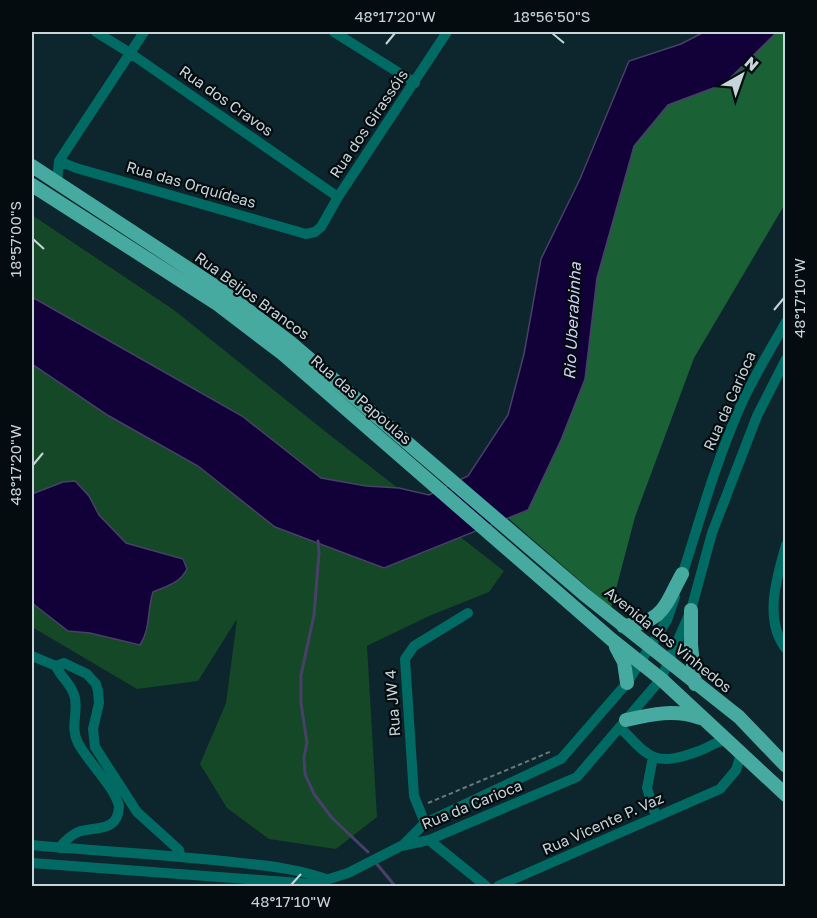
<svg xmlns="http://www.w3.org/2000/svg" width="817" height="918" font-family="'Golos Text',sans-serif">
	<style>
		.green { fill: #144827 }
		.forest { fill: #1a6136 }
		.water { fill: #120038; stroke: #484068; stroke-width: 1.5 }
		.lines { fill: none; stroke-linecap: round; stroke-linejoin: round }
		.stream { stroke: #484068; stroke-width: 3 }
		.path { stroke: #677a80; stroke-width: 2; stroke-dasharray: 4.5 3; stroke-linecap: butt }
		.minor { stroke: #016b63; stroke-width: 10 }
		.major { stroke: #46aaa0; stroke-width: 14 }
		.ticks { fill: none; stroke: #c7d5d9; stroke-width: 2 }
		.labels { text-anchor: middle; stroke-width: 4.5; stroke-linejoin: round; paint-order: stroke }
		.street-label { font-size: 15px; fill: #c7d5d9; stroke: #040c10 }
		.water-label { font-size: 16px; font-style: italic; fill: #d1cffc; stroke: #040c10 }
		.neatline { fill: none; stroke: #c7d5d9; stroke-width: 2 }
		.ticks-label { font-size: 15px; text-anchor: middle; fill: #c7d5d9 }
	</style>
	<rect width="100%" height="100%" fill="#0d252c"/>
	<!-- green -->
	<path class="green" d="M32 215 174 310 326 432 504 571 489 592 429 616 367 646 377 817 336 849 269 839 227 808 200 764 226 703 237 619 198 681 137 689 32 627Z"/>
	<!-- forest -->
	<path class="forest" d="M777 32H785V204L694 358 635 517 611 608 508 518 528 510 561 440 585 379 597 278 634 146 668 105 724 84Z"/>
	<!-- water -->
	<path class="water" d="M704 32H777L724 84 668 105 634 146 597 278 585 379 561 440 528 510 384 568 275 527 198 466 109 416 32 364V297L242 416 321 478 366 486 399 488 429 495 468 476 508 415 524 354 541 259 580 179 629 61 681 44Z
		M75 481 89 496 99 515 126 543 183 559 187 569C180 583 167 586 153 592 147 610 151 628 140 645L90 633 68 631 32 603V494L63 482Z"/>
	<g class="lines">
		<!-- stream -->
		<path class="stream" d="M318 541 319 553 314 615 301 675V703L307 743 304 757 305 774 314 794 332 818 368 852
			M376 863 395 886"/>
		<!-- path -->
		<path class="path" d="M428 803 552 751"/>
		<!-- minor -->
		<path class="minor" d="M96 32 130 53 338 197
			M334 32 415 83
			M59 161 76 168 306 234 315 232 321 227 338 197 447 32
			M57 182 59 161 144 32
			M786 545C777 577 763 620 786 649
			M680 582C699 523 715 464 740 407 753 378 770 350 786 322
			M32 656 56 666C61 678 72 684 75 698 78 714 70 727 78 743 88 762 114 786 119 806 118 833 96 826 78 832 71 835 64 842 59 848
			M56 666 64 663 87 674 96 684 98 691 99 703 93 729 95 747 137 812 179 850 181 857
			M620 727C650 759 655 767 699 751 708 748 715 742 725 740
			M653 757 647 788 656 817
			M425 823 414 796 405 659 414 646 468 613
			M429 840 486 886
			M32 845C95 851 159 854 223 861 258 865 293 867 326 879
			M402 846 425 823 561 759 627 683 667 620 675 597
			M32 863 313 884 348 873 401 846 429 840 577 777 661 679 691 610 712 533 757 416 786 359
			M498 886 720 789 736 770 741 754"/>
		<!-- major -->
		<path class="major" d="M32 166 224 292 291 343 585 595 739 717 786 766
			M32 185 216 303 283 354 612 640 661 679 786 795
			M691 610V645L695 684
			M623 626C664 622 664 607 682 574
			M616 647 624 662 627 683
			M626 720C652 714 675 709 700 718"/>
	</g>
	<!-- ticks -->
	<path class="ticks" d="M552 33 564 43M386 44 395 33M33 239 44 249M774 310 784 298M33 465 43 453M291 885 301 874"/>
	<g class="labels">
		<!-- street labels -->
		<g class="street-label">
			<text transform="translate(226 101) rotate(35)" y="5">Rua dos Cravos</text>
			<text transform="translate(369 124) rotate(-56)" y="5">Rua dos Girassóis</text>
			<text transform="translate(191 185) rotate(16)" y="5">Rua das Orquídeas</text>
			<text transform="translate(252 296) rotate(36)" y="5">Rua Beijos Brancos</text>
			<text transform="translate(361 400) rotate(41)" y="5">Rua das Papoulas</text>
			<text transform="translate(730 401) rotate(-66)" y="5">Rua da Carioca</text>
			<text transform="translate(668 640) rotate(39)" y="5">Avenida dos Vinhedos</text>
			<text transform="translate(393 703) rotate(-94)" y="5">Rua JW 4</text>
			<text transform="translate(472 805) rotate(-22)" y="5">Rua da Carioca</text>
			<text transform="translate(603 824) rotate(-24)" y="5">Rua Vicente P. Vaz</text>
		</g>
		<!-- water labels -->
		<g class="water-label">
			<text transform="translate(572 321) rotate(-87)" y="6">Rio Uberabinha</text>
		</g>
	</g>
	<!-- border -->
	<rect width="817" height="918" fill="none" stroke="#040c10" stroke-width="66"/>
	<!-- north arrow -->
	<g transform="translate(742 75) rotate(40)" stroke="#040c10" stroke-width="4.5" paint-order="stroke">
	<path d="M0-4.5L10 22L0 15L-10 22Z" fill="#c7d5d9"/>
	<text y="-9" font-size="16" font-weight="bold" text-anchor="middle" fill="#c7d5d9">N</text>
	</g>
	<rect x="33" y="33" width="751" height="852" class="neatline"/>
	<g class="ticks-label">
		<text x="395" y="22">48°17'20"W</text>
		<text x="552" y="22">18°56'50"S</text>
		<text transform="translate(16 239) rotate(-90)" y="5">18°57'00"S</text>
		<text transform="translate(800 298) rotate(-90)" y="5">48°17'10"W</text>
		<text transform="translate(16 465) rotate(-90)" y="5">48°17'20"W</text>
		<text x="291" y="907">48°17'10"W</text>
	</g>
</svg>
